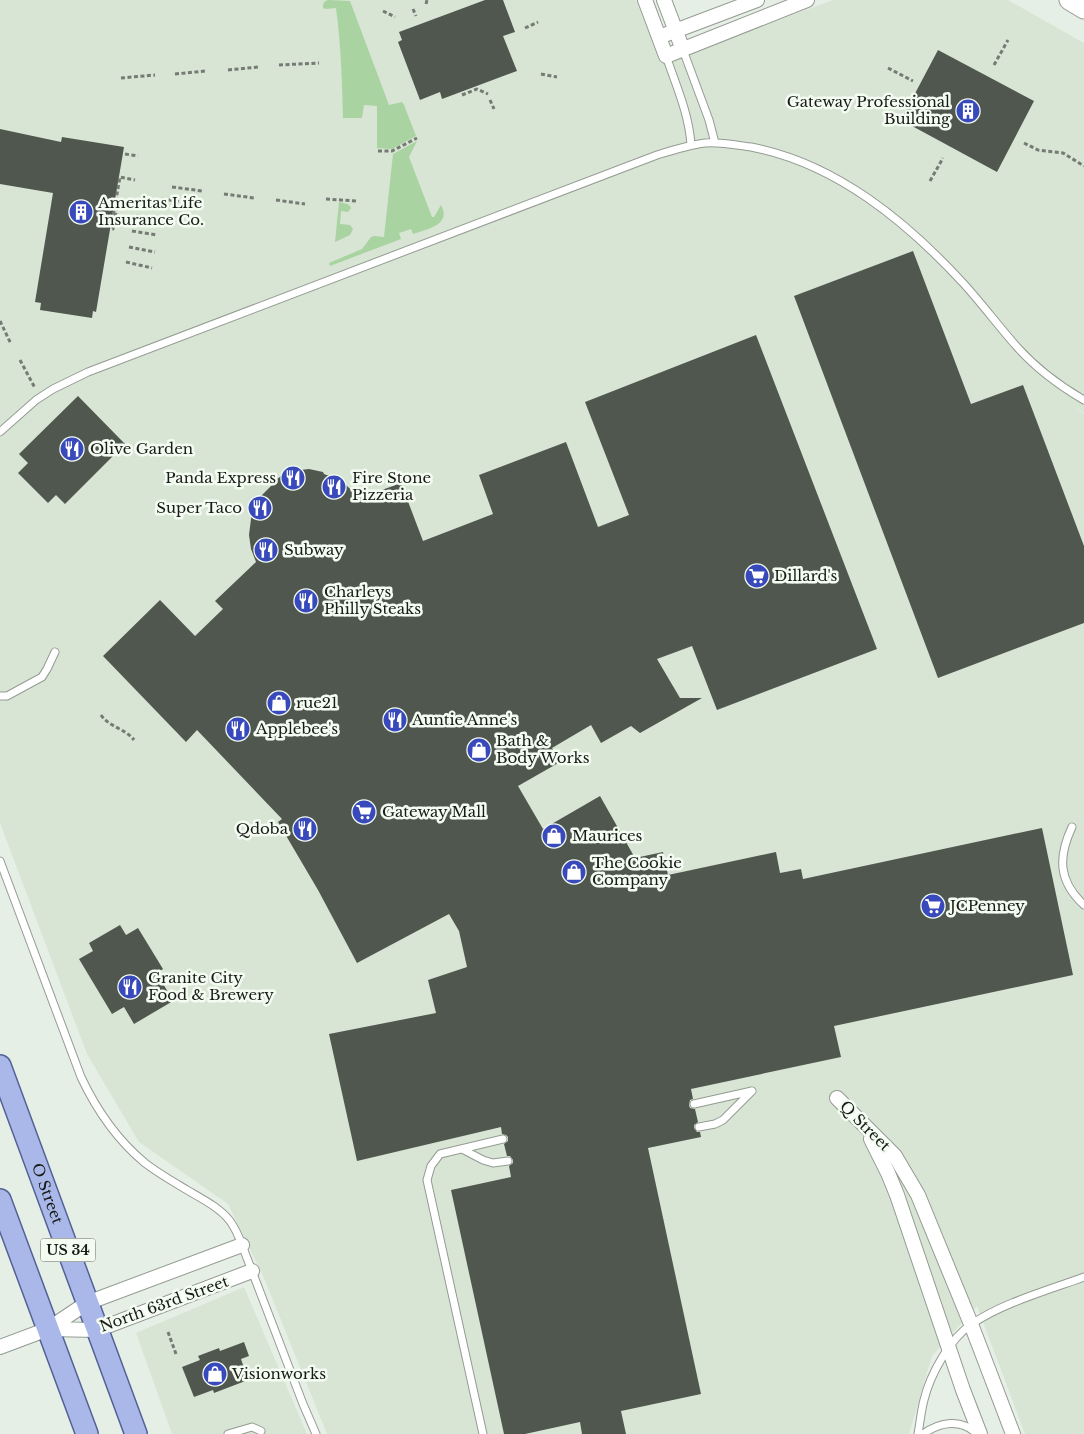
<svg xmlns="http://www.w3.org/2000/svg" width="1084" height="1434" font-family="'Libre Baskerville',serif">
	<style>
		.built { fill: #d8e5d5 }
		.green { fill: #a9d3a0 }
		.building { fill: #50574f }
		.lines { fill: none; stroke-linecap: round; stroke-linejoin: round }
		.service-casing { stroke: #949b92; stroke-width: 9 }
		.minor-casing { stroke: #949b92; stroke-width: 16 }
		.secondary-casing { stroke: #949b92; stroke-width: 21 }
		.primary-casing { stroke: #526296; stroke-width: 24 }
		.path { stroke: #757b74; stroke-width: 3; stroke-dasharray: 4 2.5; stroke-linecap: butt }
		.service { stroke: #fff; stroke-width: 7 }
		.minor { stroke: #fff; stroke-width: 14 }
		.secondary { stroke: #fff; stroke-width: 19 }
		.primary { stroke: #aab8e9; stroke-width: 21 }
		.labels { text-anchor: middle; stroke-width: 5; stroke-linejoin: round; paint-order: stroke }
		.shield { fill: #f4fcf2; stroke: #5a5e59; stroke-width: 1 }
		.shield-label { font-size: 14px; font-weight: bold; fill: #181b18 }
		.poi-label { font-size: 15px; fill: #181b18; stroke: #f4fcf2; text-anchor: start }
		.street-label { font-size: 15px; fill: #181b18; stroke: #f4fcf2 }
	</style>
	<rect width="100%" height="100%" fill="#e6efe5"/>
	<!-- built -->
	<path class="built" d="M0 0H636L661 63 833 0H1008L1084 43V413L1073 406 1084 414V1434H1025L977 1306 932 1356 909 1434H327L264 1278 228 1204 139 1142 87 1054 0 823Z
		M244 1287 307 1434H172L136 1333Z"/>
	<!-- green -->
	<path class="green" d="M328 0 350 1 389 105 402 102 404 105 416 136 392 149 377 148V106L364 105 362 118H343C342 81 341 44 336 8L326 9 323 8C323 3 324 1 328 0Z
		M417 141 409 157 432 217H434L441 205C452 225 427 229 413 234L411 229 399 233 401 239 330 266 329 263 362 249 371 237 374 236 384 237 393 154Z
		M339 202 347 204 350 206 351 208 348 212 341 211 340 224 350 225 353 229 350 235 335 242Z"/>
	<!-- building -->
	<path class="building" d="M485 0H503L515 32 503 36 517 71 442 99 440 92 420 100 398 42 402 40 399 32Z
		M938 50 1034 101 997 172 901 120Z
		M0 129 61 142 62 137 124 147 96 312 93 311 92 318 40 310 41 303 35 302 53 193 0 184Z
		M913 251 971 404 1023 385 1084 546V623L938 678 794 296Z
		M756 335 877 649 717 710 692 646 657 659 680 698H702L640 733 631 726 601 743 591 725 552 748 560 762 518 786 543 829 600 796 635 858 663 852 668 875 776 852 780 873 801 869 803 879 1042 828 1073 975 834 1026 841 1057 691 1089 693 1099 690 1100 689 1105 690 1108 695 1109 698 1122 694 1125V1128L697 1132H700L701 1137 648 1148 701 1394 621 1411 626 1434H582L580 1422 525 1434H504L451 1190 511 1177 509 1166 513 1163V1160L510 1156H507L504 1144 508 1141V1137L506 1135 502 1134 501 1127 357 1161 329 1034 436 1013 428 980 467 967 459 931 449 914 357 963 318 890 278 822 282 819 197 730 186 742 103 656 160 600 195 636 223 609 215 601 256 562 251 549 249 535 251 519 256 503 260 497 274 483 273 482 284 474 292 471 309 469 323 472 324 474 337 479 347 486 360 498 401 483 423 541 493 514 479 475 566 442 598 527 629 515 585 402Z
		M78 396 125 444 65 504 56 495 48 503 18 473 28 463 19 454Z
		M120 925 126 935 138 928 163 969 157 973 173 1001 134 1024 124 1007 112 1014 79 959 93 951 89 943Z
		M244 1342 249 1356 241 1359 248 1380 214 1393 213 1390 194 1397 182 1367 200 1360 198 1356 219 1348 220 1351Z"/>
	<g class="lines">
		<defs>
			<path id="service" d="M683 50 709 120 715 143
				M666 56C676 85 689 114 691 145
				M0 432 36 400 53 389 88 372 657 155C673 150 689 145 705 143 720 142 736 145 751 147 836 163 907 222 964 284 983 305 1000 328 1018 348 1037 369 1060 386 1084 400
				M0 696H7L42 677 47 669 55 652
				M1072 827C1058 857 1058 881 1084 905
				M0 861 81 1077C97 1111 116 1139 145 1163 158 1173 172 1181 187 1190 202 1199 219 1207 230 1221 235 1228 239 1237 242 1245L303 1404 316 1434
				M694 1104 752 1091
				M699 1127 715 1124 723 1120 752 1091
				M462 1149 483 1160 493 1163 508 1161
				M228 1434 252 1427 261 1431
				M483 1434 427 1180 431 1166 440 1154 503 1139
				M918 1434C920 1423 921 1411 924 1400 930 1375 950 1338 972 1324 1002 1303 1049 1290 1084 1277
				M923 1434C940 1422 961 1418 977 1434"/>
			<path id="minor" d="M645 0 666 56 807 0
				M664 0 683 50
				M659 37 757 0
				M837 1098 895 1156 918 1195 971 1324 1013 1434
				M871 1139 888 1173 897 1195 963 1390 980 1434
				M48 1329 97 1330 252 1271
				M0 1347 48 1329 87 1303 242 1245"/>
			<path id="secondary" d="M1069 0 1084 9"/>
			<g id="primary">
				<path id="s1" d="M0 1066 136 1434"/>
				<path d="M0 1200 87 1434"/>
			</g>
		</defs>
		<!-- service casing -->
		<use href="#service" class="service-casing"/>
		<!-- minor casing -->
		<use href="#minor" class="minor-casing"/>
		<!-- secondary casing -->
		<use href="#secondary" class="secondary-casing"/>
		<!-- primary casing -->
		<use href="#primary" class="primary-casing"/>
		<!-- path -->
		<path class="path" d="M426 4 427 0
			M413 9 416 16
			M383 11 395 17
			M525 28 538 22
			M279 65 319 63
			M994 65 1008 40
			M888 68 913 81
			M228 70 258 67
			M175 74 206 71
			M541 74 557 77
			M121 78 155 75
			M462 95 477 89 488 94
			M490 100 494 109
			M1024 143 1038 150 1063 153 1084 166
			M378 151H392L417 138
			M125 154 138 156
			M930 181 943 158
			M172 187 202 191
			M224 194 254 198
			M162 199 184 202
			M326 199 356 201
			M276 200 305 204
			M132 203 118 201 113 229 111 228 120 177 135 180
			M136 204 161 208
			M136 216 160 219
			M132 231 157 235
			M129 247 155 252
			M126 262 152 268
			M0 321 11 344
			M20 360 35 388
			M101 715C109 727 126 729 134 740
			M168 1332 176 1354"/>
		<!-- service -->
		<use href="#service" class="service"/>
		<!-- minor -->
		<use href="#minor" class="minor"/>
		<!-- secondary -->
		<use href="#secondary" class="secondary"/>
		<!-- primary -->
		<use href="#primary" class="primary"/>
	</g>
	<!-- icons -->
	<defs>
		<symbol id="building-disc" viewBox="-11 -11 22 22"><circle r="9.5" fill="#3849bb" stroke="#f4fcf2"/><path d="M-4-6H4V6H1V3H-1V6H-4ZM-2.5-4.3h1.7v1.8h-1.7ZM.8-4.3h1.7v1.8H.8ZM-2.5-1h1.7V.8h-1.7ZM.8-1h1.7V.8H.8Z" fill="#fff"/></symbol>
		<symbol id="restaurant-disc" viewBox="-11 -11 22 22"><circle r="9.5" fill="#3849bb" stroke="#f4fcf2"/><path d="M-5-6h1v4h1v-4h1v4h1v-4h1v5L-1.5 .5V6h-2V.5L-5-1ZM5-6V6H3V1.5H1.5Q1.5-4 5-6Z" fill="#fff"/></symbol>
		<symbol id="supermarket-disc" viewBox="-11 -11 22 22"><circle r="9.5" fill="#3849bb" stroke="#f4fcf2"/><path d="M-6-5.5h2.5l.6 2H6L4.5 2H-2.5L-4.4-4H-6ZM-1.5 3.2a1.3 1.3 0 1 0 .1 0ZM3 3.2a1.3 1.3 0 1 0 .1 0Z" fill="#fff"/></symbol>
		<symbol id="shop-disc" viewBox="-11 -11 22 22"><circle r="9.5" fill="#3849bb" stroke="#f4fcf2"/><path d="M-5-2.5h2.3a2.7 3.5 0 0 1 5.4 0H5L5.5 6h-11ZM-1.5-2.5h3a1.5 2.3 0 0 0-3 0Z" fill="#fff"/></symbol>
	</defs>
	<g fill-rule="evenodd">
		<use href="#building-disc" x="954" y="97" width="28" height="28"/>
		<use href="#building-disc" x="67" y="198" width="28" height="28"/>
		<use href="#restaurant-disc" x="58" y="435" width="28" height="28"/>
		<use href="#restaurant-disc" x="279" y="464" width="28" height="28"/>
		<use href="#restaurant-disc" x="320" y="473" width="28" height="28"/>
		<use href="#restaurant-disc" x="246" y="494" width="28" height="28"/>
		<use href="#restaurant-disc" x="252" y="536" width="28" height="28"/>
		<use href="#supermarket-disc" x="743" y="562" width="28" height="28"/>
		<use href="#restaurant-disc" x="292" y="587" width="28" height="28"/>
		<use href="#shop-disc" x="265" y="689" width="28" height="28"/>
		<use href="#restaurant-disc" x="381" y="706" width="28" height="28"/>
		<use href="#restaurant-disc" x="224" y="715" width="28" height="28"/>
		<use href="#shop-disc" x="465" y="736" width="28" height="28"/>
		<use href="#supermarket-disc" x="350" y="798" width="28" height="28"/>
		<use href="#restaurant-disc" x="291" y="815" width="28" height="28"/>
		<use href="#shop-disc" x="540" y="822" width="28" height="28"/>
		<use href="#shop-disc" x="560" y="858" width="28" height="28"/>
		<use href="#supermarket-disc" x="919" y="892" width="28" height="28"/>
		<use href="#restaurant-disc" x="116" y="973" width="28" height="28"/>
		<use href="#shop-disc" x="201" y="1360" width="28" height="28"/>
	</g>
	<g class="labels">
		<!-- shield labels -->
		<rect class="shield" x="40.5" y="1238.5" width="55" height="23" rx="4"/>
		<g class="shield-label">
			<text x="68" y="1255">US 34</text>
		</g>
		<!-- poi labels -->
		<g class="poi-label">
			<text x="950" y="107" text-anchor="end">Gateway Professional<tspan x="950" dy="17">Building</tspan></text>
			<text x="98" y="208">Ameritas Life<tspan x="98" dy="17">Insurance Co.</tspan></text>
			<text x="90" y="454">Olive Garden</text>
			<text x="276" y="483" text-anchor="end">Panda Express</text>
			<text x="352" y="483">Fire Stone<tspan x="352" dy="17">Pizzeria</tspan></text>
			<text x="242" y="513" text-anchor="end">Super Taco</text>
			<text x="284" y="555">Subway</text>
			<text x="774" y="581">Dillard's</text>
			<text x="324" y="597">Charleys<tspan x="324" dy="17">Philly Steaks</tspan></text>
			<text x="296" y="708">rue21</text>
			<text x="412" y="725">Auntie Anne's</text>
			<text x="256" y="734">Applebee's</text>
			<text x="496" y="746">Bath &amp;<tspan x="496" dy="17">Body Works</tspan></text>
			<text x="382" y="817">Gateway Mall</text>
			<text x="288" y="834" text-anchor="end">Qdoba</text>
			<text x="572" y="841">Maurices</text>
			<text x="592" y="868">The Cookie<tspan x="592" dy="17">Company</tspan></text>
			<text x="950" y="911">JCPenney</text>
			<text x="148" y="983">Granite City<tspan x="148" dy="17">Food &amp; Brewery</tspan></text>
			<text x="232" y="1379">Visionworks</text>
		</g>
		<!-- street labels -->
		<g class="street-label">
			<text transform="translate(865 1126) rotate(45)" y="5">Q Street</text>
			<text dy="5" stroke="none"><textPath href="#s1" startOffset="136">O Street</textPath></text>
			<text transform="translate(164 1304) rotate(-20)" y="5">North 63rd Street</text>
		</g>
	</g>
</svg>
